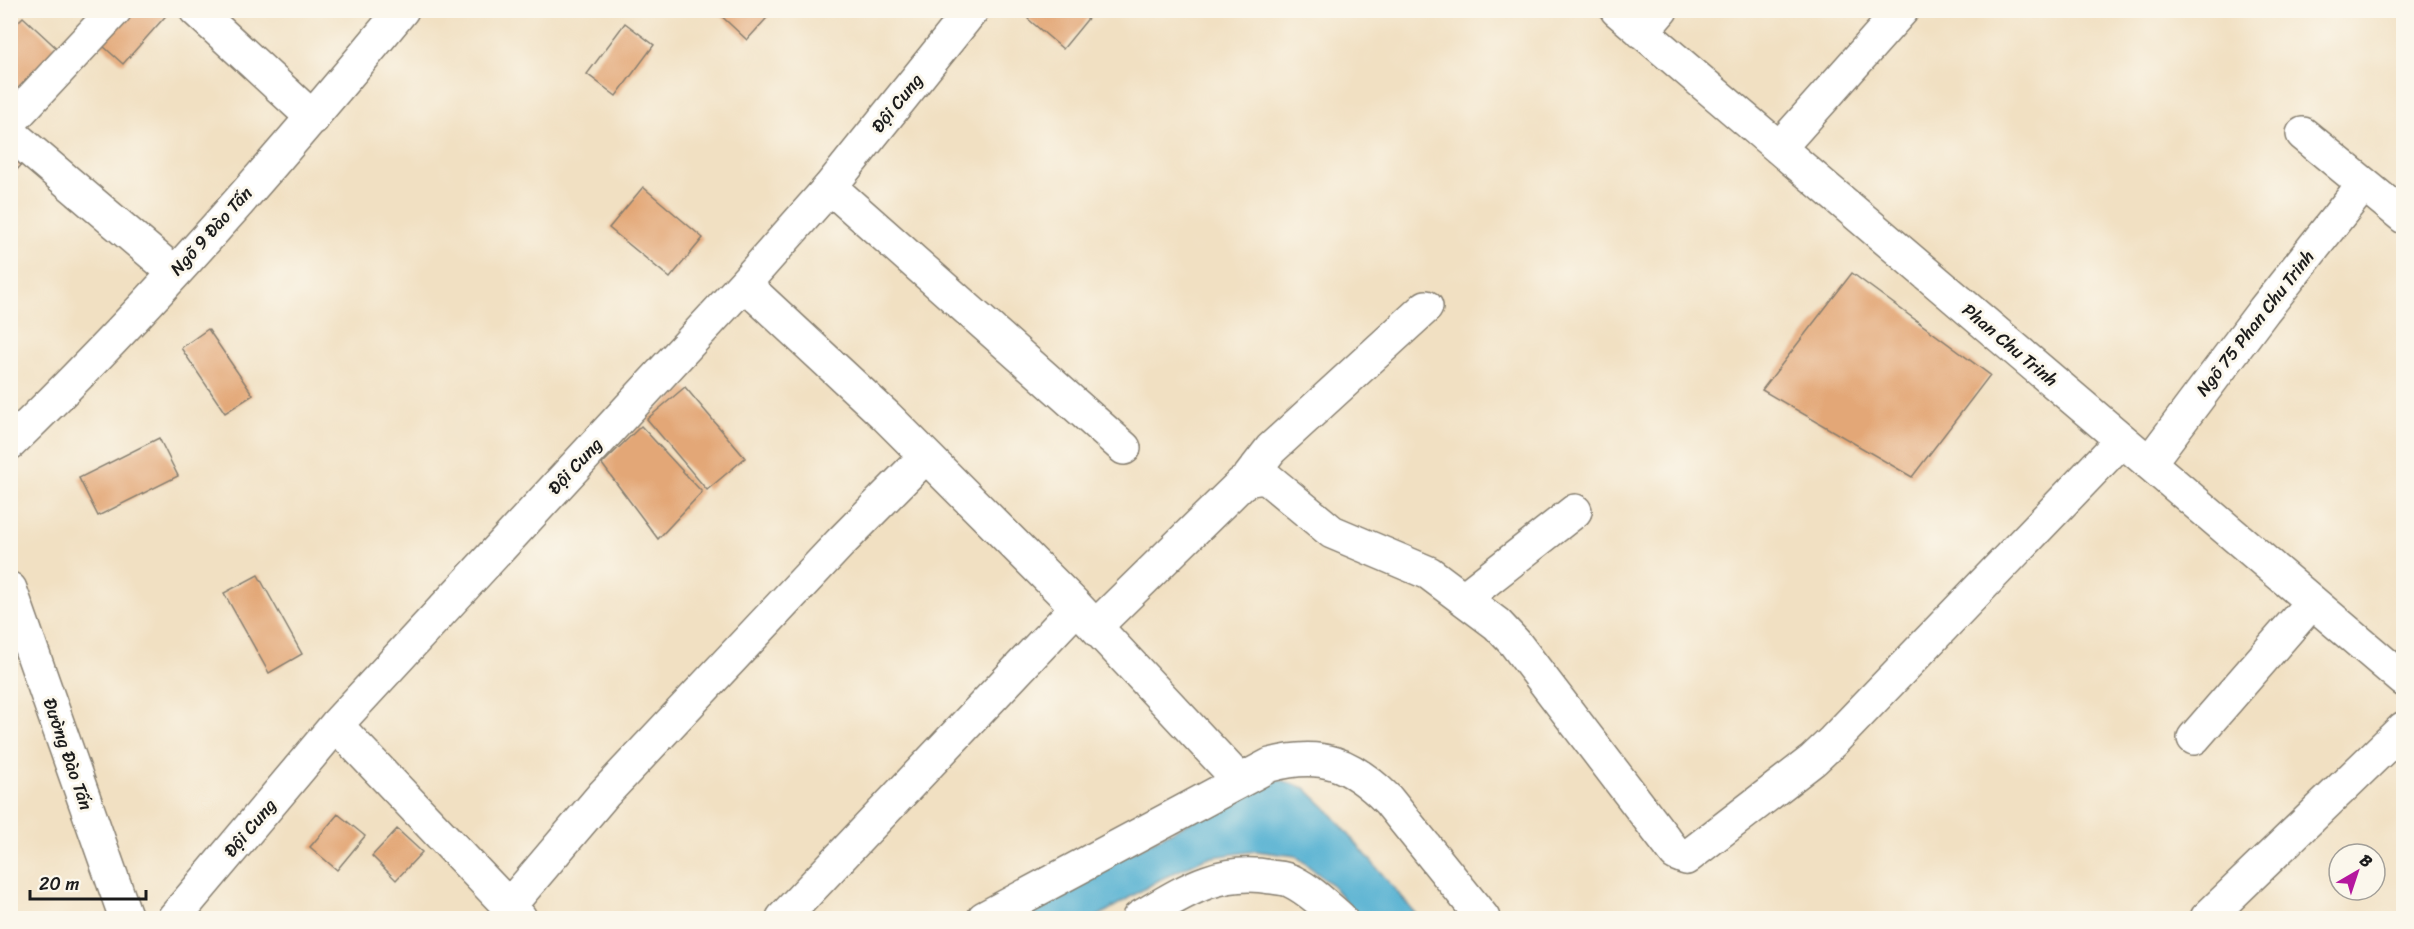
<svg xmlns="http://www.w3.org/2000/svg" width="2414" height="929" font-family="Sriracha,sans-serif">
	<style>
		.water { fill: #54b1d2; stroke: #386677; stroke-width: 1.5 }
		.building { fill: #e3a777 }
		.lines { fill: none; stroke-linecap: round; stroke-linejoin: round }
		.minor-casing { stroke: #867e6f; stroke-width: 36 }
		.minor { stroke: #fff; stroke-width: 33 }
		.labels { text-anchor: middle; stroke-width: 6; stroke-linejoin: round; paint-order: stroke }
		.street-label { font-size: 18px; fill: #1c1c1c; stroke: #fbf7ec }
	</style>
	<rect width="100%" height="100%" fill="#fbf7ec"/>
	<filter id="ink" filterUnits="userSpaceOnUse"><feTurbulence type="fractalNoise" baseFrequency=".0167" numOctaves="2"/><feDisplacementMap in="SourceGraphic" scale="12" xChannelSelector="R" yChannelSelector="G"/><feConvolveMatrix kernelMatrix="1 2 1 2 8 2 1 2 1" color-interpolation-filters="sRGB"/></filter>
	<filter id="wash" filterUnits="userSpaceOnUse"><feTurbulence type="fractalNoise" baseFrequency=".008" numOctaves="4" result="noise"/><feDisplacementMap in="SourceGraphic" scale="24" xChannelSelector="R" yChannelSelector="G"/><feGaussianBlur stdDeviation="1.35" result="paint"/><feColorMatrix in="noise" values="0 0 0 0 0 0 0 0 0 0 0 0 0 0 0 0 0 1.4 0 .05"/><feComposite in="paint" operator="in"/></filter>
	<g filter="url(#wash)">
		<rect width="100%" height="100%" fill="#f1e0c2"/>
		<!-- water -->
		<path class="water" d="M1275 778 1305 788 1329 811 1419 918H1359L1332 885 1296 856 1256 851 1205 858 1159 880 1095 918H1004Z"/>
		<g id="blocks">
			<!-- building -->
			<path class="building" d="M117 10H171L123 64 93 37Z
				M715 10H774L747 40Z
				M1035 10H1095L1063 49 1028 19Z
				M23 17 63 54 10 109V30Z
				M625 23 654 45 616 96 587 74Z
				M10 130 35 151 10 177Z
				M643 187 703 238 670 278 609 228Z
				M1852 273 1990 375 1912 477 1762 390Z
				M208 329 253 395 225 413 181 348Z
				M685 387 745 458 707 490 647 419Z
				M641 426 702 492 658 539 602 464Z
				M159 438 178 476 98 516 79 478Z
				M258 575 302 654 269 673 224 593Z
				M338 814 365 836 337 870 310 847Z
				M397 829 422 852 396 880 372 856Z"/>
		</g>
	</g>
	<g filter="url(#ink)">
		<use href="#blocks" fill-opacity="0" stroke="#867e6f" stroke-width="1.5"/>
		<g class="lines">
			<defs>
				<path id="minor" d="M196 10 313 118
					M1617 10 2404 680
					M1642 32 1661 10
					M10 122 115 10
					M10 133 175 273
					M2303 134 2404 217
					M1779 148 1902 10
					M830 187 1124 448
					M744 284 886 416 1077 607 1240 781
					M10 443C150 308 278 160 402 10
					M2149 463 2264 310 2363 185
					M1247 480 1271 449 1426 307
					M10 589 126 918
					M1464 598 1575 511
					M1096 626 1241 484C1249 478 1258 477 1268 479L1332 532 1429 573 1497 624 1515 643 1676 854 1686 858 1813 760 1833 741 2122 440
					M336 725 520 918
					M2194 738 2312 602
					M508 907 604 794 841 542 926 456
					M174 918 336 725 744 284 830 187 972 10
					M783 918 1077 607
					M984 918 1270 765C1321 751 1351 763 1388 800L1483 918
					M1139 918C1182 893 1218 867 1271 877 1278 878 1287 878 1293 882 1311 891 1325 905 1340 918
					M2207 918 2404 728"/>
			</defs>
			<!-- minor casing -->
			<use href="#minor" class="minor-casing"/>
			<!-- minor -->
			<use href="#minor" class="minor"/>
		</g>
	</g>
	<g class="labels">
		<!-- street labels -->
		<g class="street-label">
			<text transform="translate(897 103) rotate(-51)" y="6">Đội Cung</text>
			<text transform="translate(211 231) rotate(-48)" y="6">Ngõ 9 Đào Tấn</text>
			<text transform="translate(2255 323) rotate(-52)" y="6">Ngõ 75 Phan Chu Trinh</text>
			<text transform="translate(2010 345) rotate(40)" y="6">Phan Chu Trinh</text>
			<text transform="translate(575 466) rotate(-47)" y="6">Đội Cung</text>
			<text transform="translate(68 754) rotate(71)" y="6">Đường Đào Tấn</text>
			<text transform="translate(250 828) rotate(-50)" y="6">Đội Cung</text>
		</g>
	</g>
	<!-- margin -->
	<rect width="2414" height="929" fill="none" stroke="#fbf7ec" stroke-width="36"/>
	<!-- north arrow -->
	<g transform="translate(2357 872) rotate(39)"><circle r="28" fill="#fbf7ec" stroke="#a29f99" stroke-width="1.5"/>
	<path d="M0-4.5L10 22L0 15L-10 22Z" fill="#b5179e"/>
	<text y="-9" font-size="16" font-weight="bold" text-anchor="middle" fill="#1c1c1c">B</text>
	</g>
	<!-- scale -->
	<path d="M30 890v9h116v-9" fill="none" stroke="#1c1c1c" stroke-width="3"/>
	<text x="39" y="890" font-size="18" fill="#1c1c1c" stroke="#fbf7ec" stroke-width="4.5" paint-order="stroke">20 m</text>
</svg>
